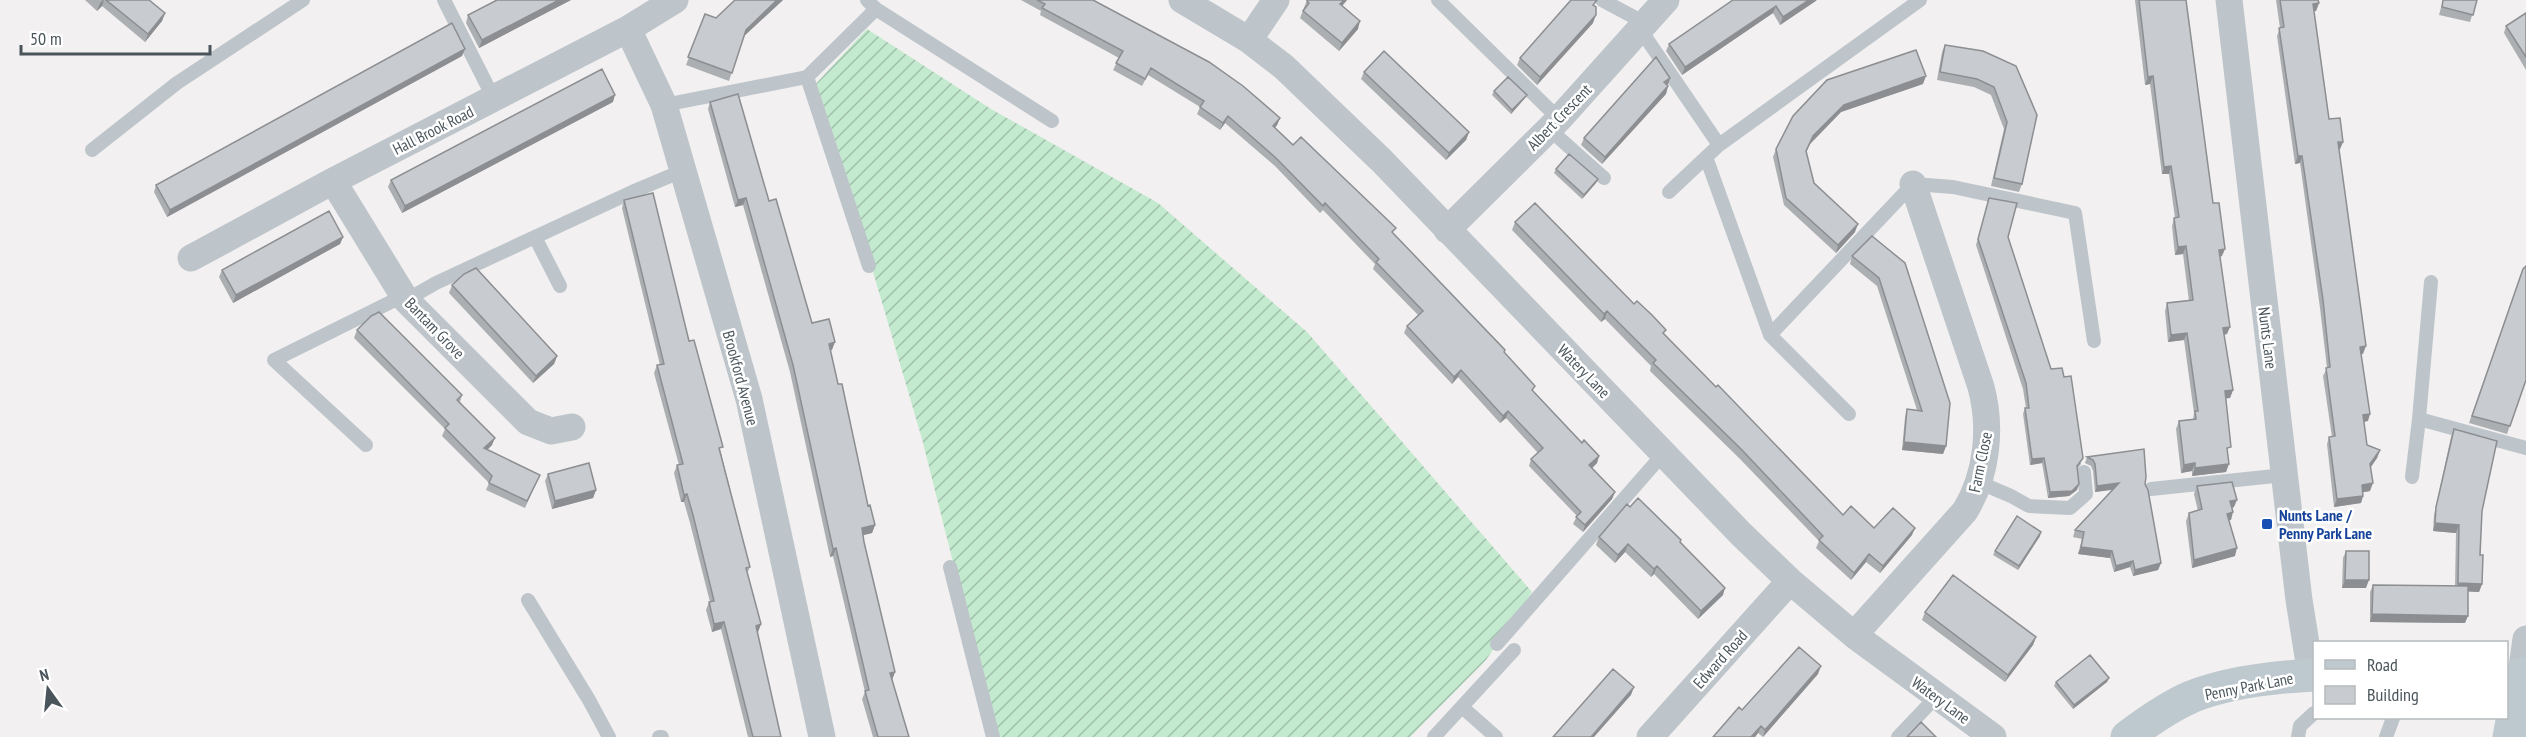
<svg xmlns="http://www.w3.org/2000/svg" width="2526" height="737" font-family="'PT Sans Narrow',sans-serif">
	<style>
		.garden { fill: url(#garden-furrows) }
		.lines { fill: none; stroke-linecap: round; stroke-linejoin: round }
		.lane { stroke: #bdc5cb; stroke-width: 14 }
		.street { stroke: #bdc5cb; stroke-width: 27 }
		.secondary { stroke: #bec8cf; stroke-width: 33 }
		.wall { fill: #acafb2 }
		.shaded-wall { fill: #8c8e91 }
		.building { fill: #c8cbcf; stroke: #8c8e91; stroke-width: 1.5 }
		.transit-dot { fill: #1a4fb4; stroke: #fff; stroke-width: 2 }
		.labels { text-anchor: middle; stroke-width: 5; stroke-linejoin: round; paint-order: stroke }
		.street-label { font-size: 16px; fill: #4a555b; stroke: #fff }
		.transit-label { font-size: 16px; font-weight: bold; fill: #164399; stroke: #fff; text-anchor: start }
	</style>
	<defs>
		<pattern id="garden-furrows" width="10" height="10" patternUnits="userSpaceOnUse" patternTransform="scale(1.5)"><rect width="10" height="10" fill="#c3eace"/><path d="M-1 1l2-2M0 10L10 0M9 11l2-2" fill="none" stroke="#a0c0aa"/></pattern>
	</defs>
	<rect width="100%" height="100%" fill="#f2f0f0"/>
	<!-- garden -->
	<path class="garden" d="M867 29 991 109 1158 203 1307 332 1532 592 1486 660 1410 737H997L922 439 864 241 809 91Z"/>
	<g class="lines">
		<!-- lane -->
		<path class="lane" d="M444 0 494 99
			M867 0 876 9 1052 121
			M1438 0 1559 119
			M1602 0 1645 23
			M1640 29 1719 145 1669 192
			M807 77 869 266
			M664 105 807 77 876 9
			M1549 129 1604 178
			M1719 145 1920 0
			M92 150 177 83 303 0
			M1706 157 1770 335 1913 184 1953 187 2075 213 2094 341
			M535 237 560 286
			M2431 282 2419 419 2526 448
			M406 300 436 283 632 192 682 171
			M1770 335 1849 414
			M366 445 274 360 403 296
			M2412 477 2419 419
			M1978 482 2011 496 2029 506 2070 508 2086 494 2084 472
			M2151 489 2284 475
			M950 567 993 737
			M528 600 589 700 609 737
			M1497 644 1664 453
			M1462 707 1496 737
			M659 737H662
			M1434 737 1514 650
			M1898 737 1936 697
			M2298 737 2300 726 2314 713
			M2386 737 2393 718"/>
		<!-- street -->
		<path class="street" d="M1182 0 1249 40 1284 67 1382 161 1741 534 1790 581 1854 635 1993 737
			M2229 0 2299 600 2311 675
			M628 29 664 105 749 399 822 737
			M1249 40 1276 0
			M333 181 406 300 528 422 551 431 572 427
			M1447 230 1559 119 1666 0
			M191 258 333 181 628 29 675 0
			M1854 635 1965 511C1987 475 1992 428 1981 387L1913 184
			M2521 674 2526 639
			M1650 737 1790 581"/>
		<!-- secondary -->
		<path class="secondary" d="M2127 737C2147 722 2168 707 2191 697 2228 682 2274 677 2314 675
			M2509 737 2521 674"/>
	</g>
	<!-- wall -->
	<path class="wall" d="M85 0H149L165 13 162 21 145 42 102 6 97 11Z
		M497 0H571L479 48 466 23 468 15Z
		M735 0H783L743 37 729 81 686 65 705 14 716 18Z
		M1021 0H1093L1280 118 1277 125 1275 128 1394 234 1505 350 1504 352 1533 391 1582 443 1599 456 1597 463 1592 468 1615 492 1612 499 1583 532 1573 524 1577 516 1529 466 1531 459 1538 453 1506 418 1500 423 1458 377 1452 384 1404 333 1407 326 1418 315 1373 269 1375 264 1323 210 1320 213 1275 166 1225 123 1220 130 1197 114 1200 107 1148 75 1142 86 1113 70 1119 58 1040 15 1041 11Z
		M1307 0H1347L1342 6 1358 29 1339 51 1300 18Z
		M1733 0 1816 1 1780 25 1773 13 1682 75 1666 51 1669 44Z
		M2135 0H2186L2202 128 2213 203 2222 256 2220 257 2227 334 2224 335 2233 390 2230 398H2226L2228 455 2226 472 2192 476V471L2181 473 2176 429 2179 421 2193 420 2194 413 2184 340 2168 342 2165 311 2167 303 2189 301 2183 254 2175 255 2172 226 2174 218H2175L2169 174H2162L2150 84 2145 85Z
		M2276 0H2318L2319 3 2316 11H2314L2329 119 2343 142 2340 149H2339L2363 354H2361L2368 421 2364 422 2367 445 2380 450 2377 458 2371 467 2370 491 2363 492V496L2361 503 2334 507 2327 444 2329 437H2332L2323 376 2327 368 2320 308 2300 163 2295 164 2277 36 2280 28Z
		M2443 0H2477L2470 22 2439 15Z
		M1595 6 1593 23 1537 85 1517 65 1520 58Z
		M2526 13V70L2504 33 2506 26Z
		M1945 45 2016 66 2022 184 2019 192 1991 186 2004 129 1991 95 1974 87 1937 80 1942 52Z
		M462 56 167 217 154 192 156 185Z
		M1364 72 1469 132 1466 140 1446 160 1361 79Z
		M1923 84 1841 112 1810 144 1806 153 1814 183 1855 232 1836 253 1784 205 1773 157 1776 149 1793 116Z
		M1667 86H1668L1666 94 1602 164 1581 145 1584 138Z
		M1494 91 1525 98 1511 114 1492 95Z
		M613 102 402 213 388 187 391 180Z
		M710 102 769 201 812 323 832 350H830L868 506 875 525 872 533 863 535 864 542 895 672 892 680 909 737H873L862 699 865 692 833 556 830 557 790 372 743 205 735 207 708 109Z
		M1556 169 1598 179 1596 183 1582 199 1554 173Z
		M1989 198 2008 237 2051 369 2064 377 2081 464 2077 469V490L2069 496 2048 498 2042 463 2030 465 2023 414 2025 408H2026L2023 389 1976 245Z
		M624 200 689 341 721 453 750 567 747 573 761 624 758 632H757L781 737H748L721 629 712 632 706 610 709 602H710L690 523 684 502H681L674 473 677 465H679L654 373 657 365H660L622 208Z
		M1515 222 1664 334 1843 515 1874 528 1912 535 1880 573 1866 562 1851 580 1816 548 1819 541 1739 458 1650 371 1651 366 1605 319 1601 322 1512 230Z
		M1872 236 1946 446 1943 454 1902 450 1905 417 1907 409 1917 410 1877 286 1850 264 1852 256Z
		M343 237 340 244 233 303 219 277 222 270Z
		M2523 269 2526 380 2507 434 2469 423Z
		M452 285 557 356 554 364 533 383 449 293Z
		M357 330 462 395 460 402 492 445 487 450 540 475 525 508 486 490 489 483 442 436 445 429 354 338Z
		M2454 429 2482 511 2480 555 2482 584 2479 592 2468 591 2465 623 2370 622V592L2373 585 2455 586 2456 533 2433 531 2434 515 2451 437Z
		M2087 457 2145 484 2161 563 2158 570 2133 576 2130 567 2114 572 2110 558 2078 554 2082 539 2073 537 2075 530 2112 490 2095 492 2093 471 2091 466 2085 463Z
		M548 474 596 490 593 498 552 509 545 481Z
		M2197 486 2234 507 2232 508 2231 520H2229L2235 556 2192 568 2186 521 2189 513 2198 511 2194 494Z
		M1630 507 1681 543 1723 595 1698 619 1654 574 1651 577 1625 552 1615 563 1596 545 1599 537Z
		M2040 536 2018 570 1993 555 1995 551Z
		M2346 551 2366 588H2342L2343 558Z
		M1925 612 2036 637 2033 645 2005 682 1922 620Z
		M1818 674 1763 737 1758 733 1755 737H1713L1742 710Z
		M2109 678 2107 682 2073 709 2054 686 2056 682Z"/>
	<!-- shaded-wall -->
	<path class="shaded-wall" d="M103 0H104L102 6 97 11 100 3Z
		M559 0H571L479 48 482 40Z
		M777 0H783L743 37 746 30Z
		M1344 0H1347L1337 12 1340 4Z
		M1809 0H1817L1780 25 1783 17Z
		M2319 3 2316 11 2310 12 2313 4Z
		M1776 6 1773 13 1682 75 1685 67Z
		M165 13 162 21 145 42 148 34Z
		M1596 15 1593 23 1537 85 1540 77Z
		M1360 21 1358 29 1339 51 1342 43Z
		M465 49 462 56 167 217 170 210Z
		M1926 76 1923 84 1841 112 1810 144 1803 159 1813 136 1844 105Z
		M2153 76 2150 84 2145 85 2148 77Z
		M1670 78 1668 85 1664 82Z
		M1668 86 1666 94 1602 164 1605 157Z
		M615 95 613 102 402 213 405 206Z
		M1527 95 1525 98 1511 114 1512 110Z
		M1228 116 1225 123 1220 130 1223 123Z
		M1280 118 1277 125 1270 133 1273 126Z
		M1469 132 1466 140 1446 160 1449 153Z
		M2338 142H2343L2340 149 2335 150Z
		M2298 156H2302L2300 163 2295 164Z
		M2171 166 2169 174H2162L2164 167Z
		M1598 179 1596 183 1582 199 1584 195Z
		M746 198 743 205 735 207 738 200Z
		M1858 224 1855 232 1836 253 1838 245Z
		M343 237 340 244 233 303 236 295Z
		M2186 246 2183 254 2175 255 2178 247Z
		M2225 249 2222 256 2216 257 2219 250Z
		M1607 311 1605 319 1601 322 1604 314Z
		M2230 327 2227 334 2220 335 2223 328Z
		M2187 333 2184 340 2168 342 2171 335Z
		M835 342 832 350 826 351 829 344Z
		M2366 346 2363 354 2357 355 2360 347Z
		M557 356 554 364 533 383 536 376Z
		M1461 370 1458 377 1452 384 1454 377Z
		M2233 390 2230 398 2222 399 2225 391Z
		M1508 411 1506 418 1500 423 1503 416Z
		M2370 414 2368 421 2360 422 2363 415Z
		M495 438 492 445 481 456 484 448Z
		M1904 442 1946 446 1943 454 1902 450Z
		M2380 450 2377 458 2368 471 2370 464Z
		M1599 456 1597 463 1587 473 1589 465Z
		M2044 458 2042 463 2030 465 2032 459Z
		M2195 463 2192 471 2181 473 2184 465Z
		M2229 464 2226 472 2192 476 2195 468Z
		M2119 483 2116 489 2095 492 2097 486Z
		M2373 483 2370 491 2359 493 2362 485Z
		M2079 484 2077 490 2069 496 2048 498 2050 492Z
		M596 490 593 498 552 509 555 501Z
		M1615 492 1612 499 1583 532 1585 525Z
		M687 494 684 502H681L684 495Z
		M2363 496 2361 503 2334 507 2337 499Z
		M2237 500 2234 507 2227 509 2230 501Z
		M2233 512 2231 520 2225 521 2227 514Z
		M2435 523 2459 525 2456 533 2433 531Z
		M875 525 872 533 860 536 862 528Z
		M1915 528 1912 535 1880 573 1883 566Z
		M2041 532 2040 536 2018 570 2019 566Z
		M1628 544 1625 552 1615 563 1618 555Z
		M2081 547 2112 551 2110 558 2078 554Z
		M836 548 833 556 830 557 833 549Z
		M2237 548 2235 556 2192 568 2194 560Z
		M1869 554 1866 562 1851 580 1854 573Z
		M2133 561 2130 567 2114 572 2116 566Z
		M2161 563 2158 570 2133 576 2135 570Z
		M1657 566 1654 574 1651 577 1654 569Z
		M2345 580H2369L2366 588H2342Z
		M2458 583 2482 584 2479 592 2455 591Z
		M1725 588 1723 595 1698 619 1701 611Z
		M2372 614 2468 616 2465 623 2370 622Z
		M724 622 721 629 712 632 714 624Z
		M761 624 758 632 753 633 756 626Z
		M2036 637 2033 645 2005 682 2008 675Z
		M1821 666 1818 674 1763 737 1765 730Z
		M895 672 892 680 890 673Z
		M2109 678 2107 682 2073 709 2074 705Z
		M1634 687 1631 695 1594 737H1591Z
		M1761 726 1758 733 1755 737H1751Z"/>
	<!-- building -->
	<path class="building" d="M106 0H149L165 13 148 34Z
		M497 0H559L482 40 468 15Z
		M735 0H777L746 30 732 73 688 57 705 14 716 18Z
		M1037 0H1093L1209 62 1243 86 1280 118 1273 126 1293 145 1301 137 1396 228 1392 232 1505 350 1504 352 1535 386 1532 390 1582 443 1584 440 1599 456 1589 465 1615 492 1585 525 1576 517 1581 512 1531 459 1543 448 1508 411 1503 416 1461 370 1454 377 1407 326 1423 311 1376 262 1379 259 1325 203 1323 206 1277 159 1228 116 1223 123 1200 107 1204 101 1151 68 1145 79 1116 63 1123 51 1042 8 1045 4Z
		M1307 0H1344L1340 4 1360 21 1342 43 1303 11 1309 3 1307 1Z
		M1571 0H1597L1593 5 1596 7V15L1540 77 1520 58Z
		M1733 0H1809L1783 17 1776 6 1685 67 1669 44Z
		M2139 0H2186L2213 203H2219L2225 249 2219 250 2230 327 2223 328 2233 390 2225 391 2231 447 2227 448 2229 464 2195 468V463L2184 465 2179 421 2196 419 2195 411H2198L2187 333 2171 335 2167 303 2193 300 2186 246 2178 247 2174 218 2179 217 2171 166 2164 167 2153 76 2148 77Z
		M2280 0H2318L2319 3 2313 4 2329 119 2340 118 2343 142H2338L2366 346 2360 347 2370 414 2363 415 2367 445 2380 450 2370 464 2373 483 2362 485 2363 496 2337 499 2329 437 2335 436 2326 368 2330 367 2323 300 2302 156H2298L2279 28 2284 27Z
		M2443 0H2477L2473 15 2442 7Z
		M2526 13V57L2506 26Z
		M452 23 465 49 170 210 156 185Z
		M1945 45 1983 51 2016 66 2037 115 2022 184 1994 178 2007 122 1994 87 1977 79 1940 72Z
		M1916 50 1926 76 1844 105 1813 136 1806 151 1814 183 1858 224 1838 245 1786 198 1776 149 1793 116 1827 80Z
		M1384 51 1469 132 1449 153 1364 72Z
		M1656 57 1670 78 1664 82 1668 86 1605 157 1584 138Z
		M602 69 615 95 405 206 391 180Z
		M1508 77 1527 95 1512 110 1494 91Z
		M738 94 769 201 776 199 812 323 829 319 835 342 829 344 838 384H842L868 506 870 505 875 525 862 528 864 542 895 672 890 673 909 737H878L865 691 869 690 836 548 833 549 793 365 746 198 738 200 710 102Z
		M1569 154 1598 179 1584 195 1556 169Z
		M653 193 689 341 694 340 723 447 719 448 750 567 746 568 761 624 756 626 781 737H753L724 622 714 624 709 602 714 601 693 515 687 494 684 495 677 465 683 464 657 365 664 364 624 200Z
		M1989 198 2017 203 2008 237 2051 369 2062 368 2064 377 2071 376 2083 458 2077 466 2079 484 2072 491 2050 492 2044 458 2032 459 2025 408H2029L2026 383 1978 239Z
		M1535 203 1634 304 1637 301 1652 315 1666 330 1663 333 1716 387 1718 385 1843 515 1851 506 1874 528 1893 508 1915 528 1883 566 1869 554 1854 573 1819 540 1823 536 1742 450 1653 363 1656 360 1607 311 1604 314 1515 222Z
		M329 211 343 237 236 295 222 270Z
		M1872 236 1905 263 1950 403 1946 446 1904 442 1907 409 1922 411 1879 278 1852 256Z
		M2526 266V380L2510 426 2472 416 2523 269Z
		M476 268 557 356 536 376 452 285 464 274Z
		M379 312 462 395 457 400 495 438 484 448 540 475 527 501 489 483 492 476 445 428 449 424 357 330 371 316Z
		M2454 429 2497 441 2482 511 2480 555H2483L2482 584 2458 583 2459 525 2435 523 2436 507Z
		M2144 449 2146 477 2145 484 2148 490 2161 563 2135 570 2133 561 2116 566 2112 551 2081 547 2084 532 2075 530 2119 483 2097 486 2095 464 2093 460 2087 457Z
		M589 463 596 490 555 501 548 474Z
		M2232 482 2237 500 2230 501 2233 512 2227 514 2237 548 2194 560 2189 513 2202 509 2197 486Z
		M1638 498 1681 540 1680 542 1725 588 1701 611 1657 566 1654 569 1628 544 1618 555 1599 537 1627 504 1630 507Z
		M2017 516 2041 532 2019 566 1995 551Z
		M2346 551H2369V580H2345Z
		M1953 575 2036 637 2008 675 1925 612Z
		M2373 585 2468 586V616L2372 614Z
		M1799 647 1821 666 1765 730 1761 726 1751 737H1713L1739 707 1742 710Z
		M2090 655 2109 678 2074 705 2056 682Z
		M1613 669 1634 687 1591 737H1553Z
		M1921 722 1936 737H1907Z"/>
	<!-- markers -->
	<rect class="transit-dot" x="2261" y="518" width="12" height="12" rx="3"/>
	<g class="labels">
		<!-- street labels -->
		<g class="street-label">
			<text transform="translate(1559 117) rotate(-46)" y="6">Albert Crescent</text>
			<text transform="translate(433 130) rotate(-27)" y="6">Hall Brook Road</text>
			<text transform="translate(435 328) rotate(46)" y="6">Bantam Grove</text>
			<text transform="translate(2268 338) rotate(83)" y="6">Nunts Lane</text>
			<text transform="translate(1584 371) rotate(46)" y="6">Watery Lane</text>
			<text transform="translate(741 378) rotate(75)" y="6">Brookford Avenue</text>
			<text transform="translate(1980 462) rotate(-78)" y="6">Farm Close</text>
			<text transform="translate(1720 659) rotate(-48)" y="6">Edward Road</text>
			<text transform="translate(2249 686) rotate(-11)" y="6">Penny Park Lane</text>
			<text transform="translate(1941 700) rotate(36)" y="6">Watery Lane</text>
		</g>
		<!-- transit labels -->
		<g class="transit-label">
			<text x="2279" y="521">Nunts Lane /<tspan x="2279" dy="18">Penny Park Lane</tspan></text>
		</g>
	</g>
	<!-- legend -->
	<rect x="2313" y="641" width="195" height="78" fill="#ffffff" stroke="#b7bbbd" stroke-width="1.5"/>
	<rect x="2325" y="660" width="30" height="9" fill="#bec8cf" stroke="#b7bbbd" stroke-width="1.5"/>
	<text x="2367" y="671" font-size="18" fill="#4a555b">Road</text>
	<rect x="2325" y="686" width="30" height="18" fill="#c8cbcf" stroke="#b7bbbd" stroke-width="1.5"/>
	<text x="2367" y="701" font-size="18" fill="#4a555b">Building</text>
	<!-- north arrow -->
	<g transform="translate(48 689) rotate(345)" stroke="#ffffff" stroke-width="4.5" paint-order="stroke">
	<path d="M0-4.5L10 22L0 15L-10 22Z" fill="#4a555b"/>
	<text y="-9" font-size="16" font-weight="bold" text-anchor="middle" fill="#4a555b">N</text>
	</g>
	<!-- scale -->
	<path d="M21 45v9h189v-9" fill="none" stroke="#4a555b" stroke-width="3"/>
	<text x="30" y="45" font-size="18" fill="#4a555b" stroke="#ffffff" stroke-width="4.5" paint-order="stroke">50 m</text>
</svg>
